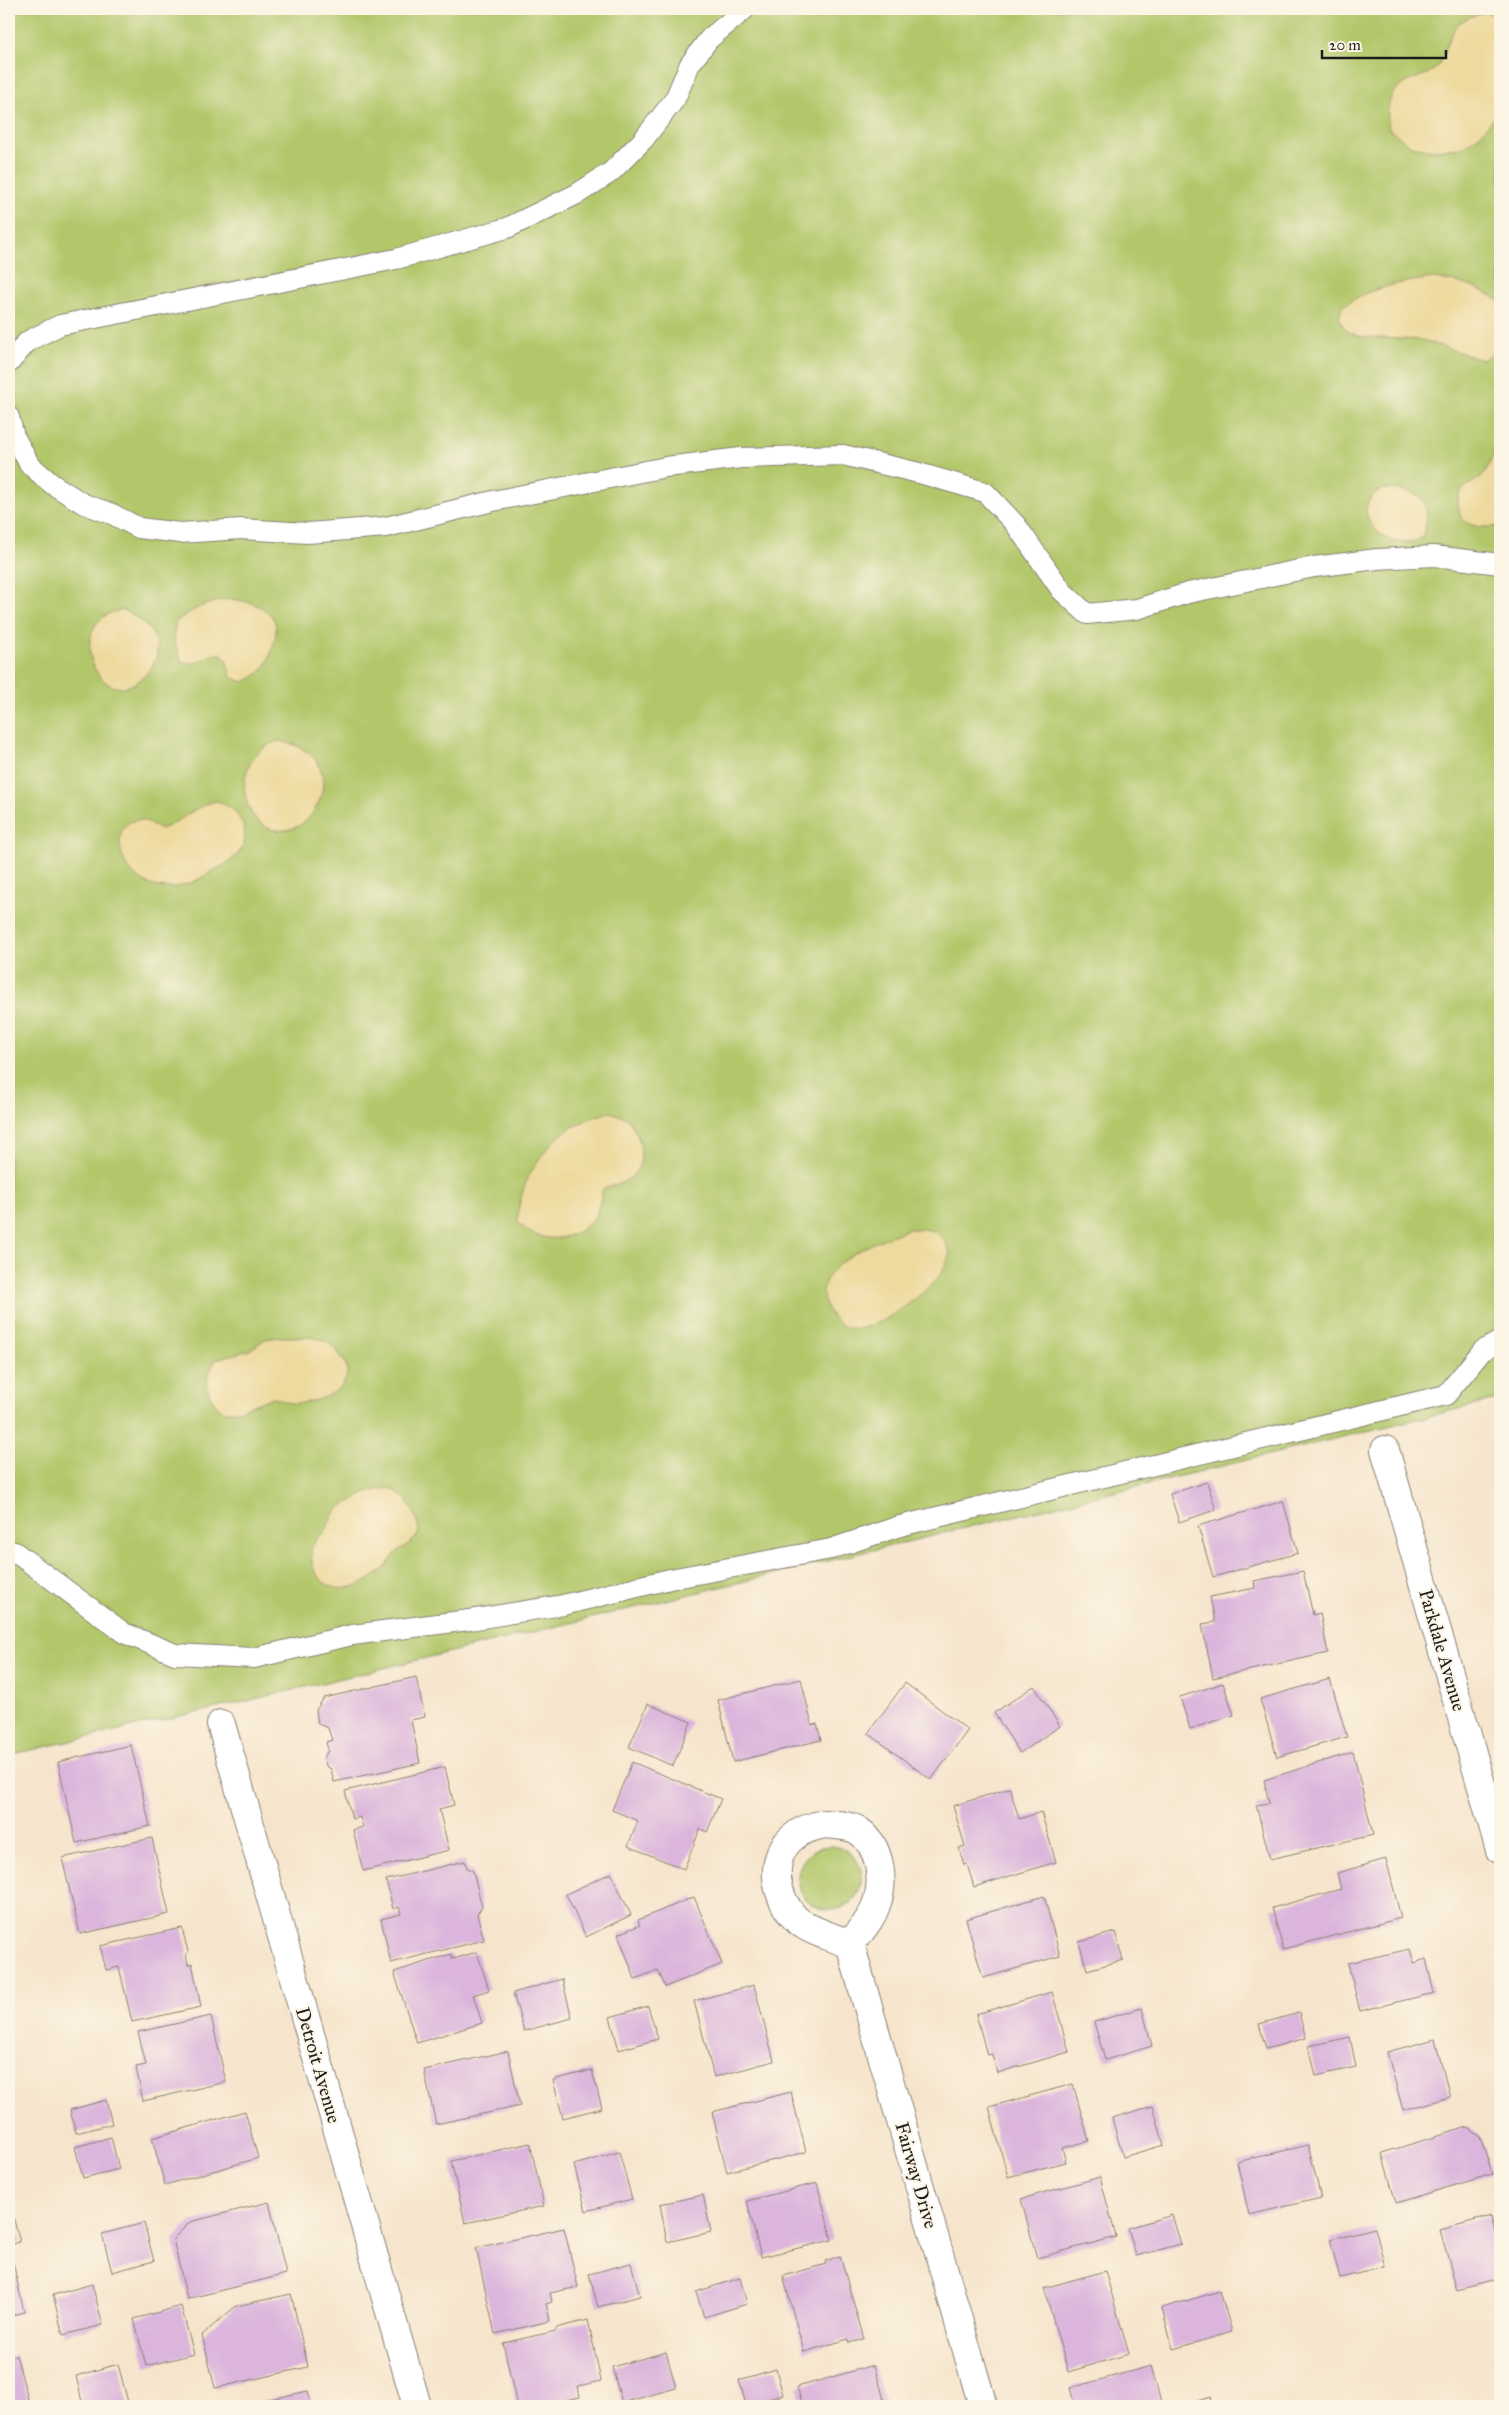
<svg xmlns="http://www.w3.org/2000/svg" width="1509" height="2415" font-family="'IM FELL Great Primer',serif">
	<style>
		.green { fill: #b2c76b; stroke: #677244 }
		.sand { fill: #eeda9e; stroke: #857b5d }
		.building { fill: #dbb5dc }
		.lines { fill: none; stroke-linecap: round; stroke-linejoin: round }
		.lane-casing { stroke: #898074; stroke-width: 22 }
		.street-casing { stroke: #898074; stroke-width: 30 }
		.lane { stroke: #fff; stroke-width: 20 }
		.street { stroke: #fff; stroke-width: 28 }
		.labels { text-anchor: middle; stroke-width: 4; stroke-linejoin: round; paint-order: stroke }
		.street-label { font-size: 19px; fill: #1c1c1c; stroke: #fcf5e5 }
	</style>
	<rect width="100%" height="100%" fill="#fcf5e5"/>
	<filter id="ink" filterUnits="userSpaceOnUse"><feTurbulence type="fractalNoise" baseFrequency=".02" numOctaves="2"/><feDisplacementMap in="SourceGraphic" scale="10" xChannelSelector="R" yChannelSelector="G"/><feConvolveMatrix kernelMatrix="1 2 1 2 8 2 1 2 1" color-interpolation-filters="sRGB"/></filter>
	<filter id="wash" filterUnits="userSpaceOnUse"><feTurbulence type="fractalNoise" baseFrequency=".0096" numOctaves="4" result="noise"/><feDisplacementMap in="SourceGraphic" scale="20" xChannelSelector="R" yChannelSelector="G"/><feGaussianBlur stdDeviation="1.12" result="paint"/><feColorMatrix in="noise" values="0 0 0 0 0 0 0 0 0 0 0 0 0 0 0 0 0 1.4 0 .05"/><feComposite in="paint" operator="in"/></filter>
	<g filter="url(#wash)">
		<rect width="100%" height="100%" fill="#f6e5cc"/>
		<!-- green -->
		<path class="green" d="M9 9H1500V1399L243 1702 9 1755Z
			M798 1878a32 32 0 1 1 64 0a32 32 0 1 1-64 0Z"/>
		<!-- sand -->
		<path class="sand" d="M1486 12 1500 16V110L1481 134 1461 148 1434 150 1411 146 1389 129C1385 101 1390 89 1416 78 1426 74 1432 73 1439 64 1442 60 1444 53 1446 47 1456 21 1460 20 1486 12Z
			M1435 278C1459 283 1481 286 1500 302V350L1482 360 1423 340 1362 337 1348 332 1343 326 1339 319 1342 307C1368 287 1403 282 1435 278Z
			M1500 438V526C1484 528 1462 529 1459 509 1458 503 1457 499 1460 493 1465 484 1478 482 1484 474 1491 463 1494 449 1500 438Z
			M1383 489C1419 489 1436 500 1422 538 1385 558 1342 507 1383 489Z
			M227 599C245 600 271 605 276 626 277 633 274 642 272 649 268 666 260 676 243 682L231 677 226 659 222 654C204 653 204 667 182 662L174 640 175 623C191 609 207 603 227 599Z
			M123 610C152 623 172 650 143 677 96 720 61 616 123 610Z
			M278 741C311 745 332 768 319 802 313 815 304 826 290 829 242 842 223 758 278 741Z
			M217 801C235 806 252 829 242 848 235 861 218 868 206 875 127 923 96 819 140 820 146 820 155 826 161 829 182 822 196 804 217 801Z
			M610 1112C615 1114 624 1116 628 1120 641 1135 648 1162 631 1177 623 1184 612 1185 603 1189 600 1198 599 1212 593 1219 574 1243 537 1245 518 1222 516 1189 542 1145 571 1128 583 1121 596 1116 610 1112Z
			M909 1229C932 1229 940 1229 950 1252 947 1263 943 1273 934 1282 917 1299 872 1336 846 1327 837 1324 830 1315 826 1306 807 1265 882 1239 909 1229Z
			M281 1337C294 1337 310 1336 323 1340 330 1343 336 1349 340 1355 365 1386 318 1405 292 1403 286 1402 279 1399 273 1397L238 1411H223C204 1394 203 1381 216 1359L250 1350 265 1339Z
			M390 1488C409 1498 415 1510 419 1532 414 1543 405 1545 397 1552 392 1557 389 1563 385 1568 368 1583 338 1599 321 1579 312 1570 310 1559 312 1547L318 1537 325 1532 332 1516 341 1507 366 1492Z"/>
		<g id="blocks">
			<!-- building -->
			<path class="building" d="M1207 1482 1216 1510 1179 1522 1170 1494Z
				M1283 1501 1298 1553 1213 1577 1198 1526Z
				M1303 1571 1313 1615 1320 1613 1328 1653 1213 1678 1202 1624 1215 1622 1210 1597 1255 1588 1254 1581Z
				M416 1677 425 1717 411 1720 420 1763 334 1782 331 1769 326 1766 324 1758 328 1750 326 1742 332 1740 328 1728 318 1724 316 1710 324 1698Z
				M801 1679 812 1725 817 1724 821 1740 733 1762 718 1700Z
				M1330 1679 1347 1737 1277 1757 1260 1699Z
				M905 1683 968 1730 931 1780 868 1733Z
				M1223 1683 1234 1715 1190 1729 1180 1697Z
				M1034 1686 1060 1726 1020 1753 994 1713Z
				M648 1704 691 1722 673 1766 629 1747Z
				M131 1745 150 1826 76 1843 58 1762Z
				M1353 1752 1373 1835 1270 1859 1256 1805 1269 1803 1264 1780Z
				M632 1762 721 1799 707 1832 700 1829 684 1869 628 1846 638 1821 612 1810Z
				M445 1767 454 1805 439 1809 449 1850 363 1871 353 1830 363 1827 360 1817 352 1819 345 1791Z
				M1010 1788 1019 1819 1041 1812 1056 1862 974 1887 967 1864 964 1865 959 1848 965 1846 953 1806Z
				M152 1838 169 1914 80 1934 62 1858Z
				M1386 1859 1401 1918 1283 1949 1272 1908 1341 1889 1337 1873Z
				M465 1861 467 1868 473 1871 482 1907 477 1914 484 1940 391 1963 381 1919 401 1914 399 1907 393 1909 386 1880Z
				M611 1873 631 1915 586 1937 566 1894Z
				M1044 1896 1060 1956 983 1978 966 1919Z
				M694 1897 722 1964 665 1987 658 1970 635 1979 618 1934 640 1925 638 1920Z
				M182 1928 188 1952 186 1954 188 1965 192 1963 201 2007 132 2022 119 1967 106 1970 100 1946Z
				M1115 1932 1123 1960 1087 1970 1079 1942Z
				M1410 1949 1414 1963 1426 1959 1434 1993 1360 2011 1348 1963Z
				M477 1952 489 1990 473 1995 482 2023 417 2043 394 1972 451 1954 453 1959Z
				M562 1979 572 2018 524 2031 513 1993Z
				M754 1985 774 2061 714 2077 694 2001Z
				M1052 1992 1069 2052 997 2073 992 2054 987 2055 976 2014Z
				M648 2006 658 2039 619 2050 610 2017Z
				M1142 2008 1152 2046 1105 2060 1094 2022Z
				M1299 2013 1306 2038 1266 2049 1259 2024Z
				M211 2016 226 2082 143 2101 136 2067 146 2065 138 2032Z
				M1350 2037 1356 2067 1316 2076 1309 2046Z
				M1435 2039 1450 2097 1403 2110 1387 2052Z
				M508 2051 520 2106 436 2124 424 2070Z
				M592 2070 602 2108 563 2118 553 2080Z
				M1073 2084 1089 2141 1062 2148 1066 2162 1008 2177 989 2107Z
				M791 2092 806 2152 727 2172 712 2112Z
				M106 2100 112 2124 76 2133 70 2110Z
				M1153 2106 1164 2145 1123 2157 1112 2118Z
				M245 2111 258 2158 165 2185 152 2138Z
				M1467 2127 1480 2136 1492 2174 1396 2203 1382 2153Z
				M111 2137 119 2169 83 2178 75 2147Z
				M530 2143 544 2206 465 2223 451 2161Z
				M1308 2145 1321 2198 1249 2215 1237 2162Z
				M619 2152 632 2199 586 2211 574 2165Z
				M1100 2177 1116 2237 1037 2258 1021 2199Z
				M817 2183 832 2240 761 2257 747 2201Z
				M703 2195 711 2232 667 2242 660 2204Z
				M9 2202 20 2242 9 2245Z
				M269 2202 286 2274 187 2299 173 2239 190 2222Z
				M1172 2215 1181 2244 1136 2256 1128 2228Z
				M1491 2216 1500 2250V2279L1457 2290 1440 2230Z
				M144 2223 154 2261 112 2272 102 2234Z
				M564 2228 578 2287 550 2293 552 2302 546 2304 550 2321 495 2334 476 2248Z
				M1375 2228 1385 2267 1340 2278 1330 2239Z
				M840 2256 864 2339 849 2343 848 2339 804 2352 783 2276 826 2264 825 2261Z
				M13 2262 24 2312 9 2316V2263Z
				M631 2263 640 2296 598 2307 589 2274Z
				M1105 2271 1129 2354 1068 2372 1044 2288Z
				M740 2278 747 2304 704 2317 696 2292Z
				M92 2284 103 2325 63 2335 53 2295Z
				M1220 2291 1232 2332 1173 2349 1162 2308Z
				M291 2294 308 2367 215 2388 202 2335 236 2306Z
				M181 2306 194 2354 146 2366 134 2319Z
				M588 2320 601 2381 578 2386 580 2397 538 2406H517L503 2343 556 2331V2328Z
				M666 2352 676 2388 622 2403 612 2367Z
				M16 2355 30 2406H9V2357Z
				M118 2364 129 2406H83L76 2376Z
				M874 2365 886 2406H803L797 2387Z
				M1151 2366 1162 2406H1075L1070 2388Z
				M776 2369 783 2395 746 2405 739 2380Z
				M308 2391 312 2406H248L247 2404Z
				M1210 2397 1213 2406H1182Z"/>
		</g>
	</g>
	<g filter="url(#ink)">
		<use href="#blocks" fill-opacity="0" stroke="#898074" stroke-width="1"/>
		<g class="lines">
			<defs>
				<path id="lane" d="M9 363 28 341 60 325 396 259 507 228 577 194 611 172 643 140 675 99 690 64 709 39 745 9
					M9 417 14 436 30 465 52 484 84 504 112 514 139 528 180 533 241 529 308 533 386 527 493 501 666 467 741 458 843 455 919 473 985 492 1016 525 1062 591 1087 614 1137 609 1188 593 1314 567 1377 559 1434 556 1500 564
					M9 1552H15L124 1633 175 1654 254 1658 352 1635 469 1620 563 1605 670 1579 831 1549 900 1526 1446 1395 1482 1351 1500 1341"/>
				<path id="street" d="M1385 1450 1500 1850
					M221 1724 417 2406
					M825 1824C836 1825 850 1825 859 1831 881 1847 885 1882 876 1905 871 1920 860 1932 850 1944 833 1937 811 1932 797 1920 774 1898 767 1855 796 1835 805 1828 815 1826 825 1824Z
					M850 1944 983 2406"/>
			</defs>
			<!-- lane casing -->
			<use href="#lane" class="lane-casing"/>
			<!-- street casing -->
			<use href="#street" class="street-casing"/>
			<!-- lane -->
			<use href="#lane" class="lane"/>
			<!-- street -->
			<use href="#street" class="street"/>
		</g>
	</g>
	<g class="labels">
		<!-- street labels -->
		<g class="street-label">
			<text transform="translate(1443 1650) rotate(74)" y="7">Parkdale Avenue</text>
			<text transform="translate(319 2065) rotate(74)" y="7">Detroit Avenue</text>
			<text transform="translate(917 2175) rotate(74)" y="7">Fairway Drive</text>
		</g>
	</g>
	<!-- margin -->
	<rect width="1509" height="2415" fill="none" stroke="#fcf5e5" stroke-width="30"/>
	<!-- scale -->
	<path d="M1322 50v8h124v-8" fill="none" stroke="#1c1c1c" stroke-width="2.5"/>
	<text x="1329" y="50" font-size="15" fill="#1c1c1c" stroke="#fcf5e5" stroke-width="4" paint-order="stroke">20 m</text>
</svg>
